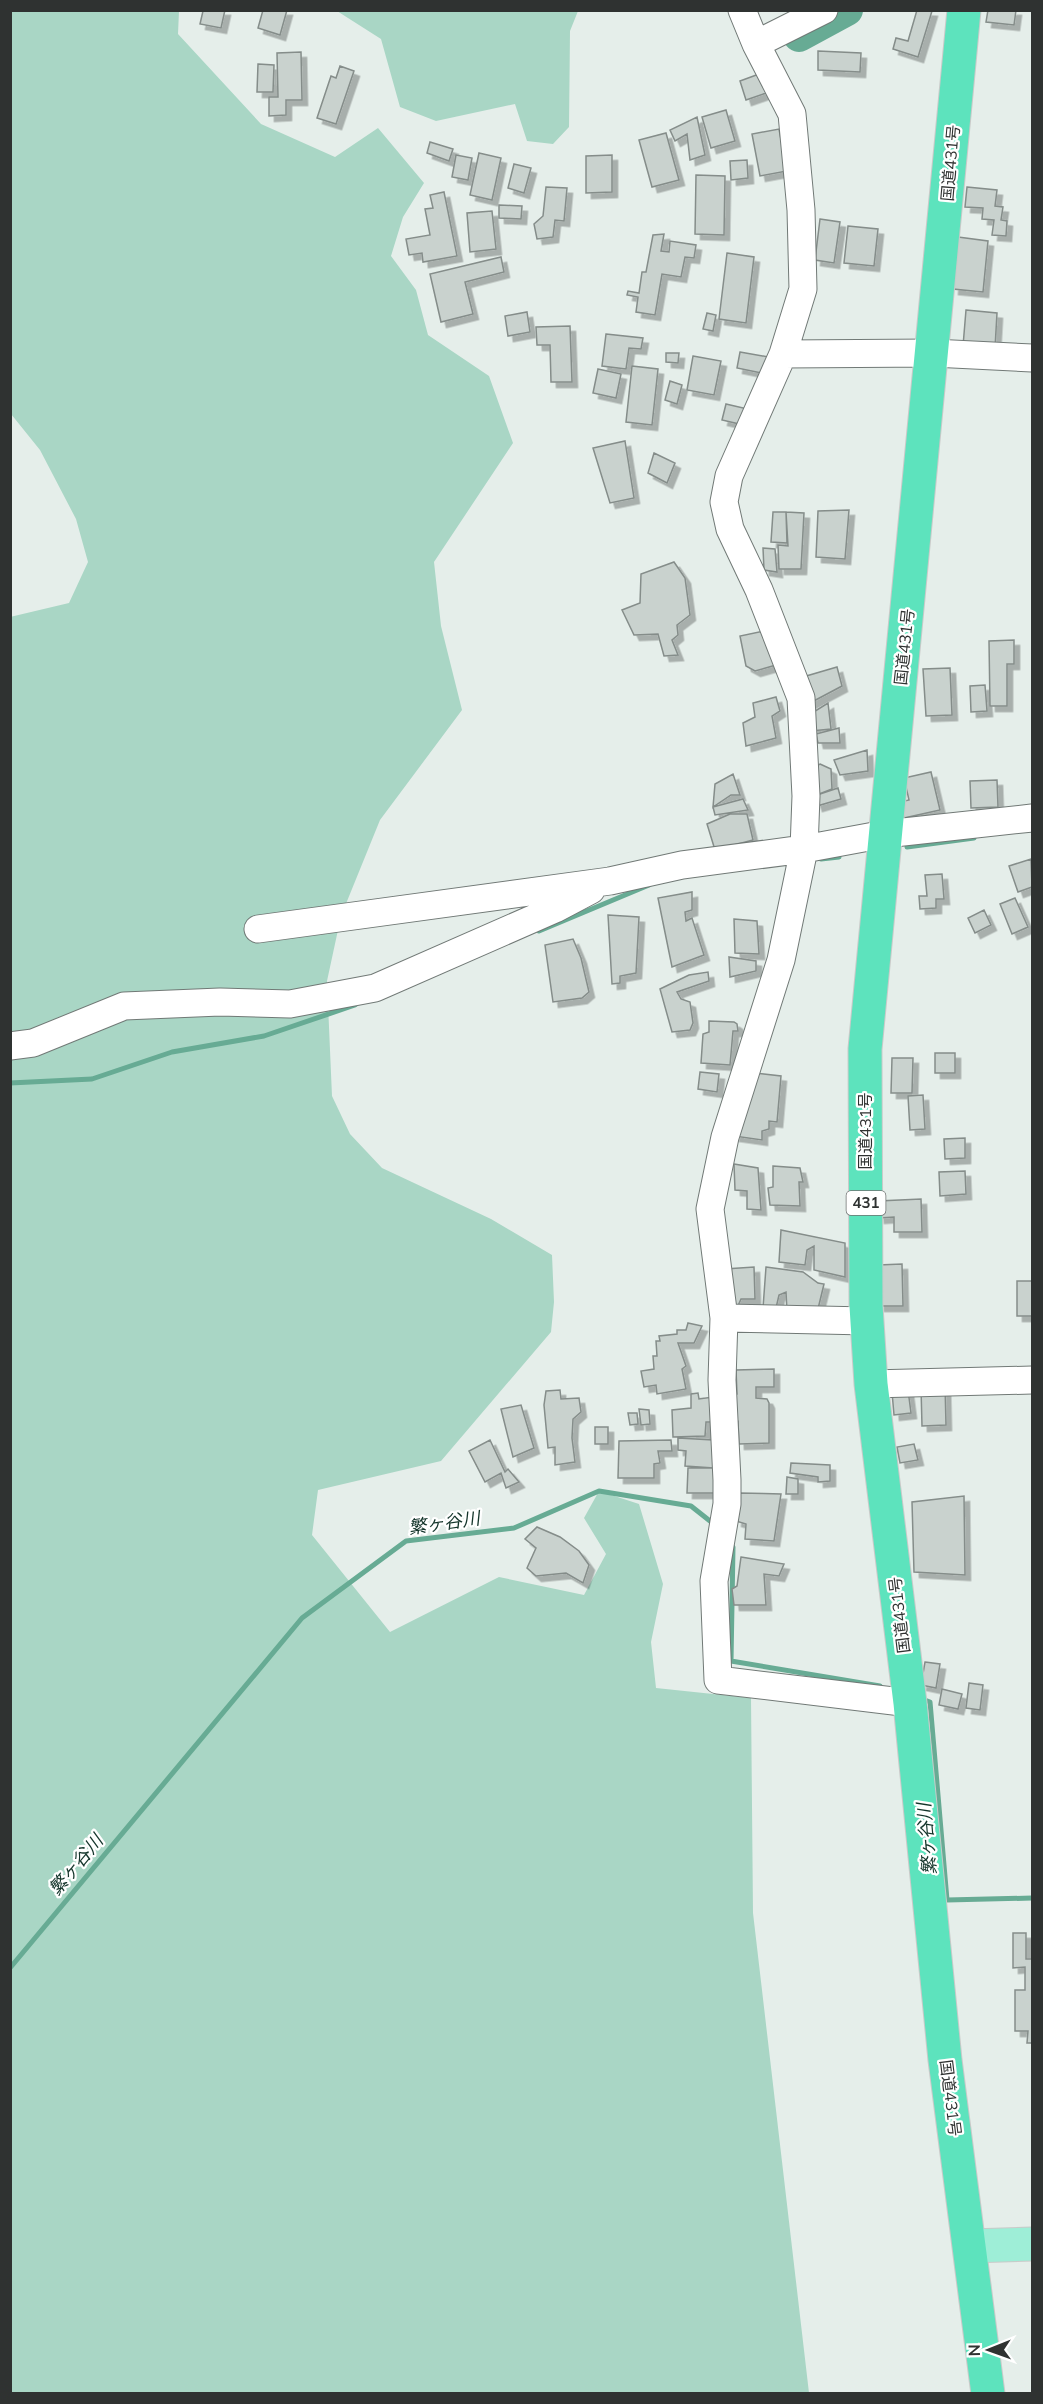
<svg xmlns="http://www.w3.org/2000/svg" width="1043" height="2404" font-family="Mulish,'Noto Sans JP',sans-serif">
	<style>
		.green { fill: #a9d6c5 }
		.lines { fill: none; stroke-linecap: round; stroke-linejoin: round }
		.stream { stroke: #67ab94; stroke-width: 5 }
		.river { stroke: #67ab94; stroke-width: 32 }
		.building { fill: #c9d2ce; stroke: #858d8a; stroke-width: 1.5; filter: url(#shadow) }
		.minor-casing { stroke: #717976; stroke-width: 29 }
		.major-casing { stroke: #c9cac9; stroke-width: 35 }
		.highway-casing { stroke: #c9cac9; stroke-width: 35 }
		.minor { stroke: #fff; stroke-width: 27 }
		.major { stroke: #9eeed7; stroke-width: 33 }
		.highway { stroke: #5de3bd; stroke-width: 33 }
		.labels { text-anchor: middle; stroke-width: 4.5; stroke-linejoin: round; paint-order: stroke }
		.shield { fill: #fff; stroke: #6d706f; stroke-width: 1.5 }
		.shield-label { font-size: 15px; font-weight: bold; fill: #2f3231 }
		.street-label { font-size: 16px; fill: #2f3231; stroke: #fff }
		.water-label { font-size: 18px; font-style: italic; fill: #13342a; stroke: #fff }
	</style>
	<defs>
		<filter id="shadow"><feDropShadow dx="5.5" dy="5.5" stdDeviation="0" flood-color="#0004"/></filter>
	</defs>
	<rect width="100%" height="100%" fill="#e5eeea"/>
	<!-- green -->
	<path class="green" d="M11 11H179L178 34 261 124 335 157 378 128 424 183 403 217 391 256 416 290 428 335 489 376 513 443 434 562 441 626 462 710 380 820 341 916 327 981 332 1096 350 1134 382 1168 491 1219 552 1255 554 1302 551 1332 441 1461 318 1490 312 1535 390 1632 499 1577 584 1595 606 1554 584 1518 599 1491 639 1504 663 1584 651 1642 656 1688 751 1698 753 1913 809 2393H11L10 617 69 603 88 562 76 519 40 450 11 414Z
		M337 11H578L570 31 569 127 553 144 527 141 515 104 436 121 400 107 381 39Z"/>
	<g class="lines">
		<!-- stream -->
		<path class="stream" d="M907 847 974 838
			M821 859 839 857
			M539 931 649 885
			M10 1083 92 1079 172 1052 264 1036 355 1005
			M733 1547 731 1661 880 1686
			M922 1699 930 1702 947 1900 1032 1898
			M10 1968 302 1618 406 1541 514 1528 599 1491 691 1506 715 1525"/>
		<!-- river -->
		<path class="river" d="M799 36 847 10"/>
	</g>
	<!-- building -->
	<path class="building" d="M200 10H225L221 28 200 24 203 11Z
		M263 10H287L280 35 258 28Z
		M917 10 932 11 918 57 893 49 896 38 908 41Z
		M988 10H1016L1014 25 986 22Z
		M818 51 861 53 860 72 818 70Z
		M301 52 302 100H286V115L269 116V97H278L277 53Z
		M258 64 274 65 273 92H257Z
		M340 66 354 71 336 124 317 118 331 76 336 78Z
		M759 74 766 93 746 100 740 81Z
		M726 110 735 141 711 148 702 117Z
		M697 117 705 155 690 160 687 134 675 141 670 130Z
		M779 129 787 171 760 176 752 134Z
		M666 133 679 180 652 187 639 140Z
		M430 142 453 149 449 161 427 153Z
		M479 153 501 158 492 200 470 195Z
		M456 155 472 158 468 180 452 177Z
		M612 155V192L586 193V156Z
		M747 160 748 178 731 180 730 161Z
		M514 164 531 168 524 193 508 188Z
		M696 175 725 176 724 235 695 234Z
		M546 187 567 188 564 221 555 220 553 237 537 239 534 224 543 216Z
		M967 187 997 190 995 206 1003 207 1001 220 1007 221 1006 236 992 235 994 220 982 219 983 208 965 207Z
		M444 192 457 256 423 262 422 253 409 255 406 239 430 235 425 209 433 208 430 195Z
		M499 205 522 206 521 219 499 218Z
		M492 211 496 249 470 252 467 213Z
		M820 219 840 222 834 263 815 260Z
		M848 226 878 229 874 266 844 263Z
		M664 234 661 251 669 252 670 241 696 245 694 258 685 257 681 277 662 274 655 315 636 312 638 297 627 295 628 291 639 293 642 272H646L653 235Z
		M958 237 988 241 983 292 953 289Z
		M727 253 754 257 746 323 719 319Z
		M501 257 504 272 465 282 473 314 441 322 430 274Z
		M966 310 997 313 995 348 963 346Z
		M527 312 530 332 508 336 505 316Z
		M707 313 716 315 713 331 703 329Z
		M570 326 572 382H551L550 345H537L536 327Z
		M606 334 643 338 641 349 629 348 626 369 602 366Z
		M740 352 769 357 766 374 737 368Z
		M666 353H679L678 363 666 362Z
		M693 356 721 361 714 395 687 390Z
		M632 366 658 369 652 425 626 422Z
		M598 369 621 374 616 398 593 393Z
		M670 381 682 385 677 404 665 400Z
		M726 404 752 410 748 426 722 420Z
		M625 441 634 498 610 503 593 448Z
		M654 453 675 463 667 483 648 473Z
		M849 510 845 559 816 557 818 511Z
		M773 512H786L787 543 771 542Z
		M786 512 804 513 801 569H779L778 545 788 546Z
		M763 548 775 549 777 572 764 570Z
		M674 562 685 578 690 615 677 625 678 635 672 640 678 655 664 656 658 634 634 635 622 610 640 603 641 574Z
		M769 630 783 663 755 671 746 666 740 636Z
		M1014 640V664H1007V706H990L989 641Z
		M837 667 842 686 810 703 796 679Z
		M950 668 952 715 926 716 923 669Z
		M985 685 987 711 971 712 970 686Z
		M776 697 780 711 772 716 776 738 746 746 743 723 755 717 753 703Z
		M828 703 831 729 811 731 812 713Z
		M839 728 840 743H818L816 734Z
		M867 750 868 771 840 775 834 760Z
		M820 764 831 769 832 789 814 796 808 771Z
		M931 772 940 810 904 818 900 802 909 800 904 778Z
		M733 774 740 795H731L713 807 715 784Z
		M997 780 998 807 971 808 970 781Z
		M838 788 841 799 817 806 814 796Z
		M743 799 748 810 715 815 713 807Z
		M730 814H747L753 840 715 850 707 824Z
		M1031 859 1032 887 1018 892 1009 866Z
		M942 874 944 899H936V908L920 909 919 896H927L925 875Z
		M692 892V910L685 912 686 921 692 918 704 955 672 967 658 898Z
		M1015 898 1028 927 1012 934 1000 904Z
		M984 910 991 925 975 933 968 918Z
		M608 915 639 917 636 973 620 976V983L612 984Z
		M734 919 757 921 759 954 735 953Z
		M573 939 581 958 589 992 582 998 553 1002 545 945Z
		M729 957 756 961V971L730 977Z
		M708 972 709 981 677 992 681 999 690 1002 693 1023 690 1030 672 1032 660 989 689 975Z
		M709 1021 734 1022 737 1024 738 1031H733L730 1065 701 1063 703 1034 709 1032Z
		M935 1053H955V1073H935Z
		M892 1058H913L912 1093H891Z
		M700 1072 719 1074 717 1092 698 1089Z
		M755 1073 781 1076 777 1122 769 1121V1129L762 1131V1140L734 1136Z
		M923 1095 925 1129 910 1130 908 1096Z
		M965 1138V1158L945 1159 944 1139Z
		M734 1164 758 1168 761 1210 747 1209V1191L735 1190Z
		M773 1166 800 1168 803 1182H799L800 1206 770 1205 768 1188 773 1187Z
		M965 1171 966 1194 940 1196 939 1172Z
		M921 1199 922 1232H894V1217L879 1218 878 1201Z
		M781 1230 845 1243V1277L814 1270V1246L807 1250 805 1265 779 1262Z
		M902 1264 903 1306H879L878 1265Z
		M754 1267 755 1299H741L737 1308 729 1309 725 1269Z
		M766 1267 803 1272 818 1283 824 1284 817 1313 787 1311 786 1292 779 1295 776 1308H763Z
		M1017 1281H1032V1316H1017Z
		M688 1323 702 1326 694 1343H678L686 1366 682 1369 686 1389 657 1394 656 1385 644 1387 641 1371 654 1369 653 1356H657L656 1341H660L659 1336 677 1334V1330H686Z
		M774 1369V1387H756V1398L767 1399 769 1403V1443L739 1444 738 1421 733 1420 735 1395 737 1394 736 1370Z
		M945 1385 946 1425 922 1426 921 1388Z
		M560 1390 561 1399 579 1398 581 1412 573 1419 572 1438 575 1462 555 1465V1447L548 1448 544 1405 546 1391Z
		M908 1390 911 1413 894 1415 892 1392Z
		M698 1393 699 1399 713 1397 715 1422H706L705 1436 673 1437 672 1410 691 1408V1394Z
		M521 1405 534 1448 513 1457 501 1409Z
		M639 1409 649 1410 650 1424 641 1425Z
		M628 1413H637L638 1424 630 1425Z
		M595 1427H608V1444H595Z
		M678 1438 713 1440 714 1468 685 1466 686 1451 678 1450Z
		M490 1440 505 1472 508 1469 519 1482 506 1488 501 1473 485 1482 469 1451Z
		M671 1440 672 1451H658L660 1463 654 1464V1478H618L619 1441Z
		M914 1444 918 1460 900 1463 897 1447Z
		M791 1463 830 1465V1481L818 1482V1477L790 1473Z
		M688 1468H717L716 1493H687Z
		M787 1477 798 1479V1494H786Z
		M740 1493 781 1494 774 1541 745 1539 746 1524 736 1521Z
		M964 1496 965 1575 914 1572 912 1502Z
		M537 1527 560 1537 579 1551 589 1565 583 1583 566 1573 536 1576 527 1568 536 1548 525 1539Z
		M741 1557 784 1564 779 1576 764 1574 766 1605H734L732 1589 737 1586Z
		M925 1662 940 1664 936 1688 921 1685Z
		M969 1683 983 1685 980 1710 966 1708Z
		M942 1689 962 1694 958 1709 939 1705Z
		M1013 1933H1026V1959H1032V2043H1027L1028 2031H1015V1990H1025V1967L1013 1968Z"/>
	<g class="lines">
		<defs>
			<path id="minor" d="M742 10 756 44 792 114 801 210 803 289 783 354 729 476 724 502 730 529 759 590 801 698 806 796 804 849 781 960 725 1137 710 1209 724 1318 722 1380 727 1480V1504L714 1581 718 1680 910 1703
				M756 44 824 10
				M783 354 933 353 1032 358
				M258 929 610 881 682 865 804 849 885 834 1032 818
				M10 1046 33 1043 124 1006 220 1002 290 1004 375 988 555 909 591 890
				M724 1318 867 1321
				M871 1384 1032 1380"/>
			<path id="major" d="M970 2246 1032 2244"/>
			<path id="highway" d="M964 10 865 1049 866 1306 871 1384 910 1703 945 2060 988 2394"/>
		</defs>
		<!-- minor casing -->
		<use href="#minor" class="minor-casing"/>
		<!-- major casing -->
		<use href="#major" class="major-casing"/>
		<!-- highway casing -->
		<use href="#highway" class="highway-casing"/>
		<!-- minor -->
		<use href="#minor" class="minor"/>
		<!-- major -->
		<use href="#major" class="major"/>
		<!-- highway -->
		<use href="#highway" class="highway"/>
	</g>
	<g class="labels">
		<!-- shield labels -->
		<rect class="shield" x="846.5" y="1191" width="39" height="24" rx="4.5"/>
		<g class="shield-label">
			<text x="866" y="1208">431</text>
		</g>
		<!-- street labels -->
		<g class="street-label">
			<text transform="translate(950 163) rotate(-85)" y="6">国道431号</text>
			<text transform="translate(904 647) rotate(-84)" y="6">国道431号</text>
			<text transform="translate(865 1131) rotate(-90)" y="6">国道431号</text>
			<text transform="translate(899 1615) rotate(-97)" y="6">国道431号</text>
			<text transform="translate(951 2098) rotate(83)" y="6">国道431号</text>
		</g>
		<!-- water labels -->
		<g class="water-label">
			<text transform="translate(444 1523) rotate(-8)" y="6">繁ヶ谷川</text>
			<text transform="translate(927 1839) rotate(-95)" y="6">繁ヶ谷川</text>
			<text transform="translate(76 1865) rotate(-50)" y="6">繁ヶ谷川</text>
		</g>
	</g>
	<!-- border -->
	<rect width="1043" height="2404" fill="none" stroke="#2f3231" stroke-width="24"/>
	<!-- north arrow -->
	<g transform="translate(989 2350) rotate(269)" stroke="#ffffff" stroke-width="4.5" paint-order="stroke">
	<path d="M0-4.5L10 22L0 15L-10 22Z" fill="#2f3231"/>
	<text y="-9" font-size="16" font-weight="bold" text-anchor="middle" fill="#2f3231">N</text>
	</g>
</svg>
